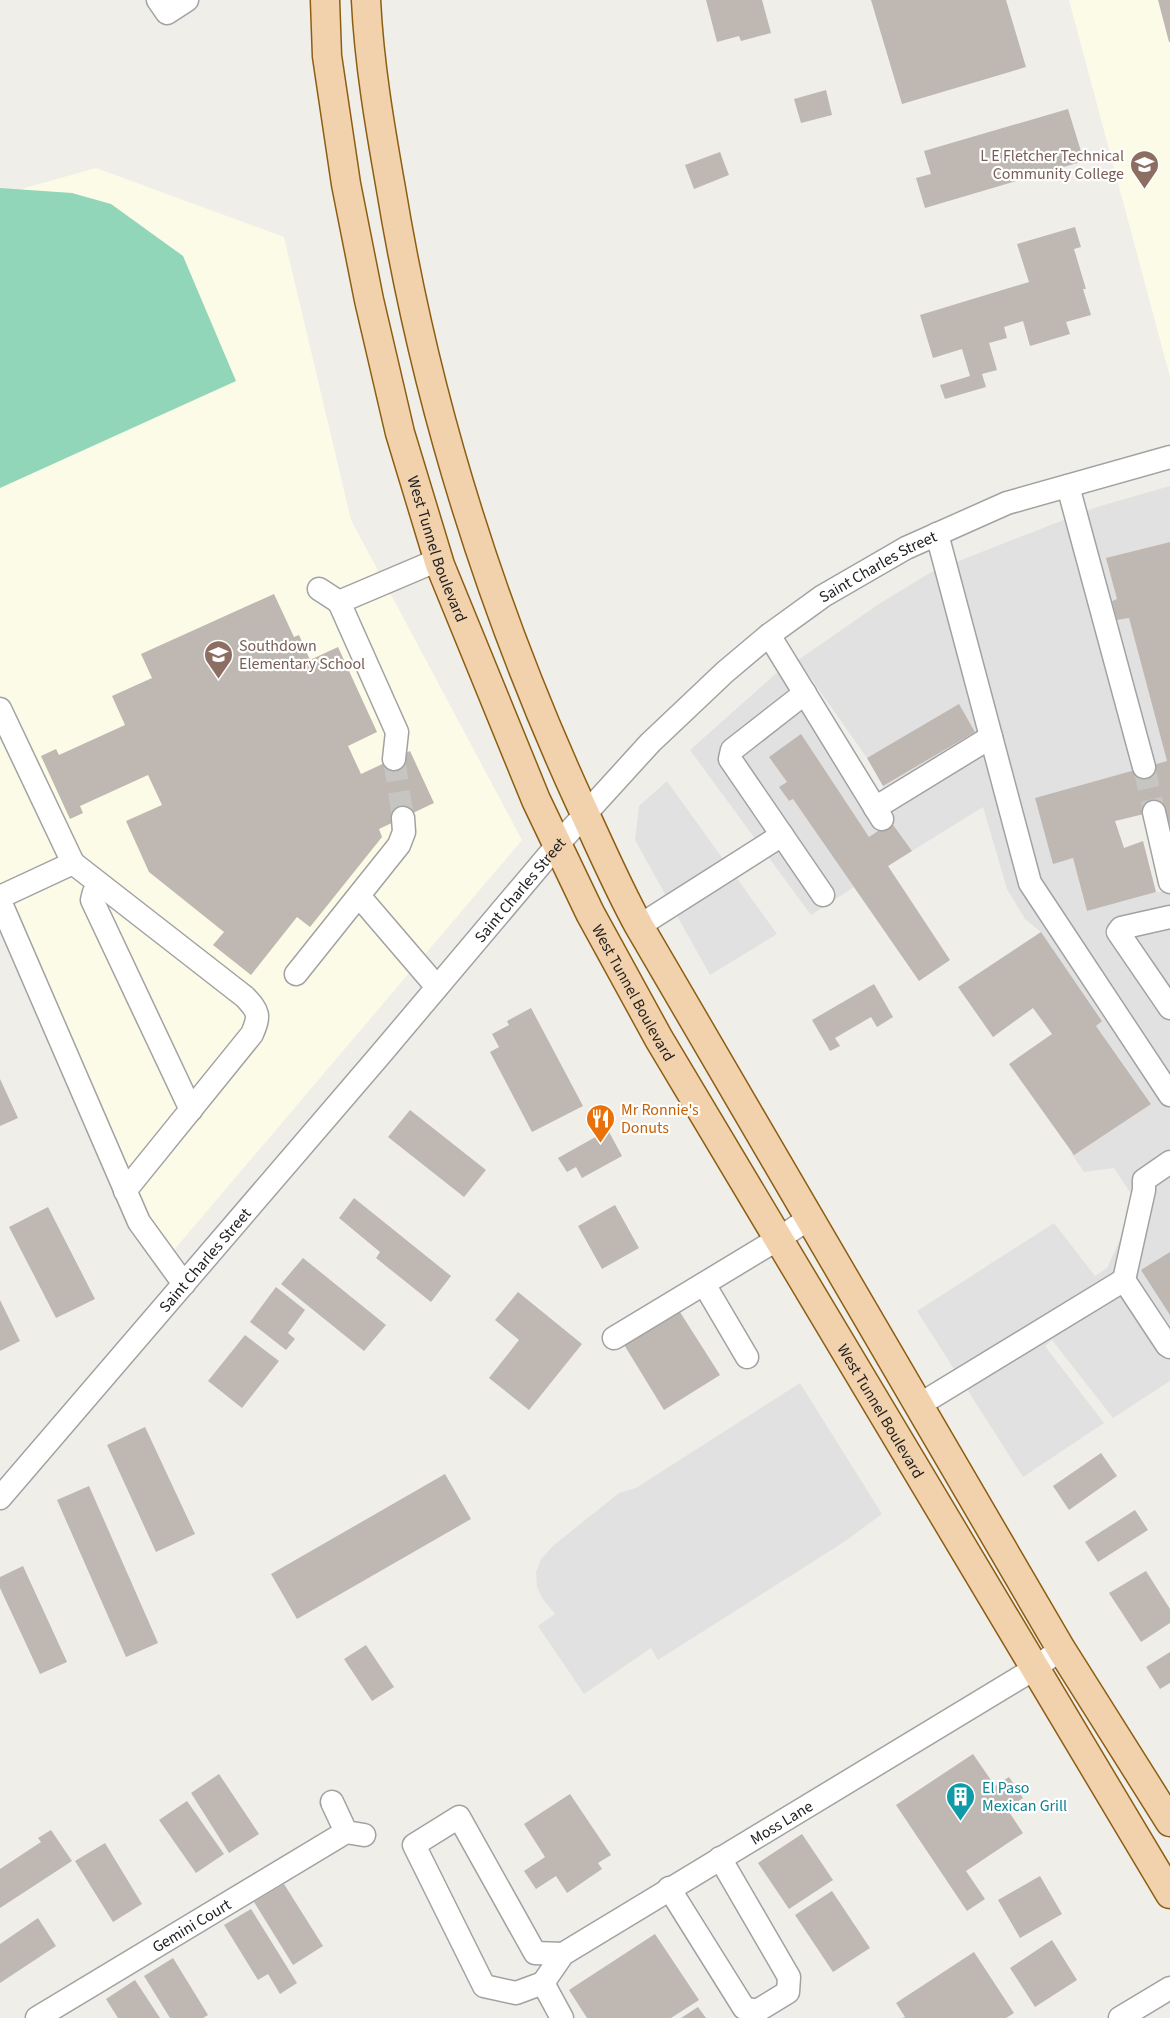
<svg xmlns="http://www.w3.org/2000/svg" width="1170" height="2018" font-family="'Source Sans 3',sans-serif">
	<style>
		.education { fill: #fcfbe7 }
		.pitch { fill: #91d6b8 }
		.parking { fill: #e1e1e1 }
		.building { fill: #beb7b2 }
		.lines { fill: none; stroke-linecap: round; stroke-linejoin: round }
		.minor-tunnel { stroke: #c7c5c1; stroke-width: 22; stroke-dasharray: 22 11; stroke-linecap: butt }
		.minor-casing { stroke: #a2a2a2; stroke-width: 25 }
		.major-casing { stroke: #8d5e12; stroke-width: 31 }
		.minor { stroke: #fff; stroke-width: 22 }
		.major { stroke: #f2d1ad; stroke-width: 28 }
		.labels { text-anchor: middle; stroke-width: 4.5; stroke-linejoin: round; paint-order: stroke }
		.education-label { font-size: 16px; fill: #785e54; stroke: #fff; text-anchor: end }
		.street-label { font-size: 16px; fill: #212121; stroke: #fff }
		.food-label { font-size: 16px; fill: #c56008; stroke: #fff; text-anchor: start }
		.culture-label { font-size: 16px; fill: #0d838f; stroke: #fff; text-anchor: start }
	</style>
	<rect width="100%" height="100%" fill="#f0eee9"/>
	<!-- education -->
	<path class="education" d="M1069 0H1170V377Z
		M96 168 284 237 351 520 522 840 168 1257 0 912V195Z"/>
	<!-- pitch -->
	<path class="pitch" d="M0 188 72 193 111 204 183 256 236 381 0 488Z"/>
	<!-- parking -->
	<path class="parking" d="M1170 486V542L1107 559 1117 599 1112 601 1117 620 1129 618 1167 761 1035 798 1053 863 1073 858 1087 911 1156 892 1170 891V1381L1113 1418 1052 1340 1045 1346 1104 1423 1023 1477 917 1311 1054 1223 1095 1276 1107 1268 1137 1203 1114 1168 1084 1172 1071 1153 1151 1103 1096 1026 1102 1020 1041 932 1025 919 1007 889 983 807 912 851 891 822 883 786 975 732 959 705 867 758 798 660 879 604 933 571 1097 507Z
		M780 670 884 826 869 837 801 735 769 757 787 782 780 788 789 801 793 799 854 887 811 915 690 750Z
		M667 781 777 934 710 975 635 840 639 806Z
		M800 1383 882 1514 844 1542 658 1660 651 1648 584 1694 538 1626 555 1614 542 1598 537 1587 536 1572 541 1559 554 1545 619 1493 636 1488Z"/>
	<!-- building -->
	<path class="building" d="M706 0H762L771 33 741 41 739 36 717 42Z
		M871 0H1006L1026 67 902 104Z
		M1158 0H1170V42H1169Z
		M826 90 832 115 801 123 794 99Z
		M1068 109 1084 161 925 208 916 178 931 174 924 151Z
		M720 152 729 175 694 189 685 165Z
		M1075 227 1081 247 1074 249 1086 289H1083L1091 315 1066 322 1070 334 1030 346 1023 321 1004 327 1007 338 989 343 997 370 982 374 986 387 945 399 940 385 970 376 962 349 933 358 920 315 1029 282 1017 244Z
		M1170 542V826L1165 809 1115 821 1124 848 1143 841 1156 892 1087 911 1073 858 1053 864 1035 798 1167 761 1129 618 1117 620 1112 601 1117 599 1106 558Z
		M274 594 294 637 299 635 310 660 338 647 377 732 348 746 361 774 410 751 434 803 379 829 382 837 310 927 297 917 251 975 213 945 224 932 149 872 126 821 162 805 148 775 80 806 83 813 70 819 41 756 56 749 59 755 125 725 112 696 152 678 141 654Z
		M959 704 975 732 883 786 867 758Z
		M801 734 869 837 891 822 912 851 888 866 950 960 919 981 793 799 789 801 779 787 787 782 769 757Z
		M1041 932 1102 1021 1096 1026 1151 1104 1074 1155 1009 1064 1052 1034 1033 1008 993 1037 958 987Z
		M874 984 893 1017 877 1027 871 1017 835 1038 840 1046 830 1051 812 1020Z
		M531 1008 583 1106 532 1132 490 1052 499 1047 492 1034 509 1025 507 1021Z
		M0 1079 18 1118 0 1126Z
		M410 1110 486 1170 464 1197 388 1137Z
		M608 1130 622 1156 582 1178 576 1167 567 1172 558 1158Z
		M354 1198 451 1276 431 1302 376 1258 380 1252 339 1218Z
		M615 1205 639 1248 602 1269 578 1226Z
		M48 1207 95 1299 56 1318 9 1227Z
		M1170 1252V1315L1141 1270Z
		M303 1258 386 1325 364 1351 281 1284Z
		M276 1287 305 1310 288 1333 295 1339 286 1350 250 1322Z
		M518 1292 582 1344 529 1410 489 1378 519 1340 495 1320Z
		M0 1300 20 1341 0 1351Z
		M678 1309 720 1375 664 1410 623 1343Z
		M245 1335 279 1361 242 1408 208 1381Z
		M145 1427 195 1534 156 1552 107 1445Z
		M1101 1453 1117 1476 1069 1510 1053 1486Z
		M445 1474 471 1519 297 1619 271 1574Z
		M89 1486 158 1643 126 1657 57 1500Z
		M1135 1510 1148 1530 1098 1562 1085 1542Z
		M23 1566 67 1662 40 1674 0 1588V1577Z
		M1146 1571 1170 1609V1623L1141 1642 1109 1593Z
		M366 1645 394 1687 372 1701 344 1659Z
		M1170 1652V1683L1160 1689 1146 1667Z
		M973 1754 995 1786 1009 1777 1023 1798 1007 1809 1023 1833 966 1871 985 1899 967 1911 896 1805Z
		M219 1774 259 1834 229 1853 191 1793Z
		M570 1794 611 1855 598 1863 602 1869 567 1893 556 1876 536 1889 524 1871 545 1857 524 1824Z
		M187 1801 224 1854 196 1873 159 1820Z
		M51 1830 72 1861 0 1908V1869L41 1842 38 1838Z
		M802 1834 833 1880 789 1909 758 1863Z
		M105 1843 142 1904 113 1922 75 1861Z
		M1040 1876 1062 1914 1020 1938 998 1900Z
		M284 1884 323 1946 293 1965 254 1902Z
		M832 1891 870 1948 833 1972 795 1915Z
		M251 1909 297 1983 280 1994 268 1974 258 1980 224 1925Z
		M38 1918 56 1946 0 1983V1944Z
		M655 1934 699 2000 671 2018H587L569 1990Z
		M1052 1940 1077 1980 1035 2007 1010 1968Z
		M974 1952 1014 2013 1006 2018H902L905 2017 896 2003Z
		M173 1958 208 2015 203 2018H170L144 1976Z
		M135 1980 160 2018H118L106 1999Z
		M698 2007 706 2018H681Z"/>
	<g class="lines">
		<!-- minor-tunnel -->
		<path class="minor-tunnel" d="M394 759 403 818
			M1144 767 1154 812"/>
		<defs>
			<g id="minor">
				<path d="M158 0 167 13 187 0"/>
				<path d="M1068 486 1144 767"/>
				<path d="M937 534 1030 883 1170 1095"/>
				<path d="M319 589 339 602"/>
				<path d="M769 635 882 819"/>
				<path d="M805 693 732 750 730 759 823 895"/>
				<path d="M0 709 73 863"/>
				<path d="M394 759 397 732 339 602 438 560"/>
				<path d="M875 808 991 737"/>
				<path d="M1154 812 1170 882"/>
				<path d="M101 886 94 892 92 900 191 1110"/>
				<path d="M359 896 437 987"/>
				<path d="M0 897 73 863 245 997C259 1012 260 1015 252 1034L125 1191"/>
				<path d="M0 901 139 1222 184 1284"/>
				<path d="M1170 917 1121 928 1118 932 1170 1008"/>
				<path d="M639 926 782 835"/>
				<path d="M296 974 399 845 404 832 403 818"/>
				<path d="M1170 1162 1144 1180V1190L1124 1280 1167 1345 1170 1347"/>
				<path d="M704 1284 747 1357"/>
				<path d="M614 1338 778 1239 810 1218"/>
				<path d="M919 1405 1124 1280"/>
				<path id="s1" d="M0 1498 380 1055 558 844 650 743 725 672 769 635 823 596 906 548 1007 503 1170 457"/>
				<path d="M332 1802 346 1832 364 1835"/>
				<path d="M669 1888 744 2008 757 2011 788 1992 789 1977 720 1858"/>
				<path d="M543 1983 516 1993 484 1986 414 1845 459 1817 535 1953 563 1954"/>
				<path id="s2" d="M37 2018 346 1832"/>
				<path id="s3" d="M562 2018 543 1983 563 1954 1034 1669 1061 1649"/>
				<path d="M1120 2018 1170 1988"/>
			</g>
			<g id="major">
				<path id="s4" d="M325 0 327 56 346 184 369 300 400 433 440 565 536 800 590 913 659 1039 1170 1894"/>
				<path d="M366 0C369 63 380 127 391 189 426 402 490 607 580 803 599 844 617 886 639 926L1061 1649 1170 1822"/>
			</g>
		</defs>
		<!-- minor casing -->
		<use href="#minor" class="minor-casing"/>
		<!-- major casing -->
		<use href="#major" class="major-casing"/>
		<!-- minor -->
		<use href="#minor" class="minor"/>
		<!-- major -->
		<use href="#major" class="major"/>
	</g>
	<!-- icons -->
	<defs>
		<symbol id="university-pin" viewBox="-11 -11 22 30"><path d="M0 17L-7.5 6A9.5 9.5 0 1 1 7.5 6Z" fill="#8d6e63" stroke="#fff"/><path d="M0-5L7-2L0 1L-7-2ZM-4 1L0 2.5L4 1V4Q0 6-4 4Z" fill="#fff"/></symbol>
		<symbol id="school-pin" viewBox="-11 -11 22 30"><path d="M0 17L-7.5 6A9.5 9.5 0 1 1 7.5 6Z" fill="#8d6e63" stroke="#fff"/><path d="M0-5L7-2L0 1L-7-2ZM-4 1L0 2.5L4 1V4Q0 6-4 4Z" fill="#fff"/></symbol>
		<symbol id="restaurant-pin" viewBox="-11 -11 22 30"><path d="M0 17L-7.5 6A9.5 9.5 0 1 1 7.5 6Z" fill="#e8710a" stroke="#fff"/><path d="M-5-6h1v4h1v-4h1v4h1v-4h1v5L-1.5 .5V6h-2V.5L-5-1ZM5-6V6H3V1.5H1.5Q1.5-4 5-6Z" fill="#fff"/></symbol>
		<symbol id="building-pin" viewBox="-11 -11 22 30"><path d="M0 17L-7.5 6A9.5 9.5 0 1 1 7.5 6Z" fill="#0f9aa8" stroke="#fff"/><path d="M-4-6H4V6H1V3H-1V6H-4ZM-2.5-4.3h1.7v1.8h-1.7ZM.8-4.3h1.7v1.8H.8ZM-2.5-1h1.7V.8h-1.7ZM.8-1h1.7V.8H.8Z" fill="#fff"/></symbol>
	</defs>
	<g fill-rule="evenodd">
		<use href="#university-pin" x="1128" y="148" width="33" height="45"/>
		<use href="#school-pin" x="202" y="638" width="33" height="45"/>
		<use href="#restaurant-pin" x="584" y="1102" width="33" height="45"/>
		<use href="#building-pin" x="944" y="1780" width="33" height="45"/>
	</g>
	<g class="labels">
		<!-- education labels -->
		<g class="education-label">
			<text x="1124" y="161">L E Fletcher Technical<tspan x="1124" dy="18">Community College</tspan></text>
			<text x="239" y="651" text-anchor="start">Southdown<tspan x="239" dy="18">Elementary School</tspan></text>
		</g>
		<!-- street labels -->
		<g class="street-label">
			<text dy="6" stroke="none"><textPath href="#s4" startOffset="562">West Tunnel Boulevard</textPath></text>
			<text dy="6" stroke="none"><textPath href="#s1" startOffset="1286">Saint Charles Street</textPath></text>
			<text dy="6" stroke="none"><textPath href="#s1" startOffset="800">Saint Charles Street</textPath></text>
			<text dy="6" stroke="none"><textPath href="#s4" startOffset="1048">West Tunnel Boulevard</textPath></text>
			<text dy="6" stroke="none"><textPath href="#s1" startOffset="314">Saint Charles Street</textPath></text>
			<text dy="6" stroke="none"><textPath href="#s4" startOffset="1534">West Tunnel Boulevard</textPath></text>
			<text dy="6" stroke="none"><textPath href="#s3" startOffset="330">Moss Lane</textPath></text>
			<text dy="6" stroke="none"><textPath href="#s2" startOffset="180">Gemini Court</textPath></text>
		</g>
		<!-- food labels -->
		<g class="food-label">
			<text x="621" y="1115">Mr Ronnie's<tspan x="621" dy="18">Donuts</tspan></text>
		</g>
		<!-- culture labels -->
		<g class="culture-label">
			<text x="982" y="1793">El Paso<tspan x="982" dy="18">Mexican Grill</tspan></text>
		</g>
	</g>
</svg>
